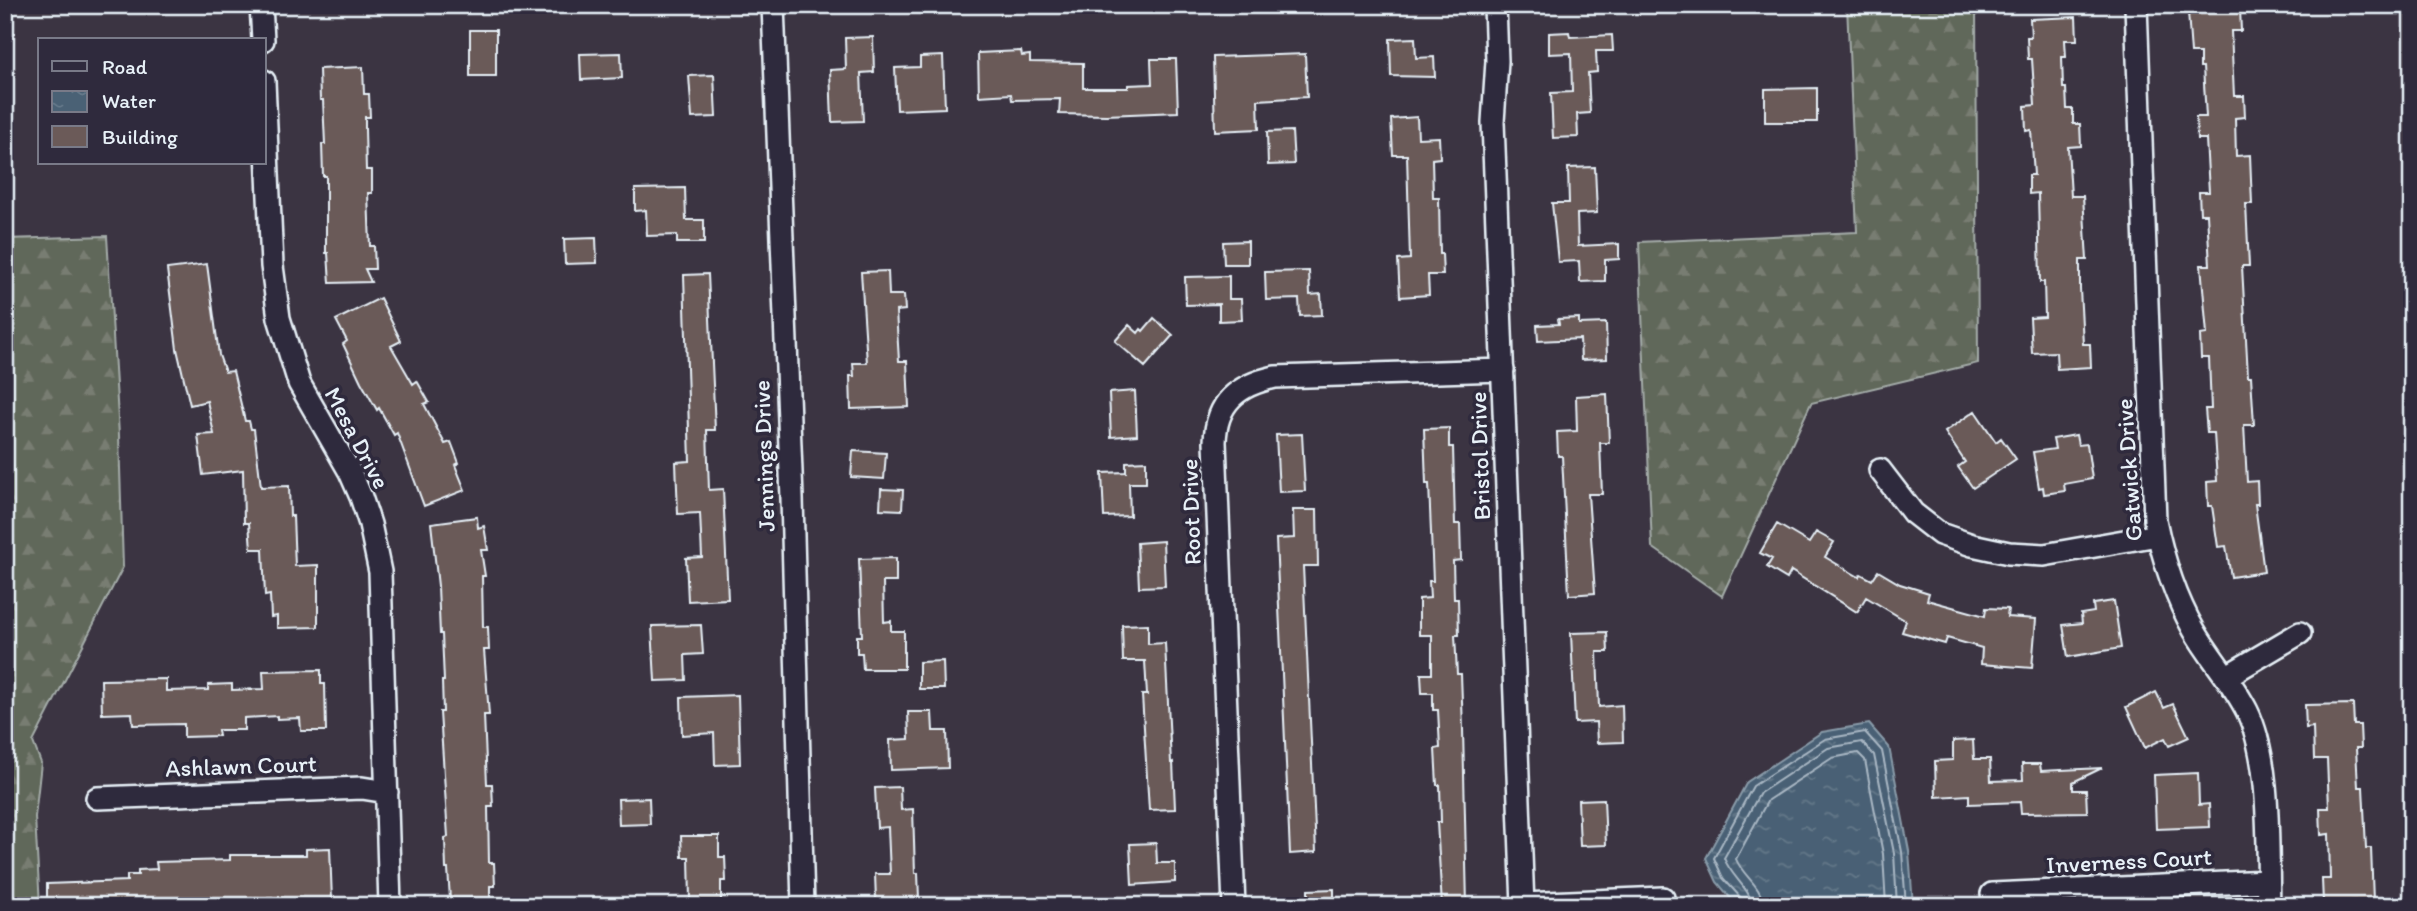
<svg xmlns="http://www.w3.org/2000/svg" width="2417" height="911" font-family="Itim,sans-serif">
	<style>
		.forest { fill: url(#forest-firs); stroke: #a4aca9; stroke-width: 2 }
		.water { fill: url(#water-ripples); stroke: #899ba9; stroke-width: 2 }
		.lines { fill: none; stroke-linecap: round; stroke-linejoin: round }
		.shore { stroke: #a9b7c4; stroke-width: 2 }
		.building { fill: #6b5a58; stroke: #e8f1f8; stroke-width: 2 }
		.street-casing { stroke: #e8f1f8; stroke-width: 26 }
		.street { stroke: #2f2a3d; stroke-width: 21 }
		.labels { text-anchor: middle; stroke-width: 7; stroke-linejoin: round; paint-order: stroke }
		.street-label { font-size: 24px; fill: #e8f1f8; stroke: #2f2a3d }
	</style>
	<defs>
		<pattern id="forest-firs" width="22" height="20" patternUnits="userSpaceOnUse" patternTransform="scale(1.75)"><rect width="22" height="20" fill="#61675a"/><path d="M5 1l3.5 6h-7zM16 11l3.5 6h-7z" fill="#787d72"/></pattern>
		<pattern id="water-ripples" width="26" height="14" patternUnits="userSpaceOnUse" patternTransform="scale(1.75)"><rect width="26" height="14" fill="#4a6175"/><path d="M2 4q2-2 4 0t4 0M15 11q2-2 4 0t4 0" fill="none" stroke="#647889"/></pattern>
	</defs>
	<rect width="100%" height="100%" fill="#3b3442"/>
	<filter id="ink" filterUnits="userSpaceOnUse"><feTurbulence type="fractalNoise" baseFrequency=".0143" numOctaves="2"/><feDisplacementMap in="SourceGraphic" scale="14" xChannelSelector="R" yChannelSelector="G"/><feConvolveMatrix kernelMatrix="1 2 1 2 8 2 1 2 1" color-interpolation-filters="sRGB"/></filter>
	<g filter="url(#ink)">
		<!-- forest -->
		<path class="forest" d="M1847 5H1976L1978 363 1811 403 1722 596 1652 547 1639 242 1857 232Z
			M107 236 119 435 123 567 33 742 41 763 35 817 40 906H5V239Z"/>
		<!-- water -->
		<path class="water" d="M1869 724 1889 747 1909 851 1913 906H1737L1717 882 1706 858 1747 782 1822 732Z"/>
		<g class="lines">
			<!-- shore -->
			<path class="shore" d="M1744 906 1742 899 1723 878 1714 858 1753 786 1825 739 1865 732 1882 751 1902 852 1906 906
				M1752 906C1751 889 1731 877 1724 858L1760 793 1828 748 1862 742 1874 755 1894 853 1897 906
				M1763 906C1762 885 1743 877 1736 859L1768 800 1832 758 1858 753 1865 760 1883 854 1886 906"/>
		</g>
		<!-- building -->
		<path class="building" d="M2240 9 2241 31H2231L2234 96H2244L2245 117 2235 118 2236 156 2250 155 2252 204H2246L2249 266H2242L2248 376H2251L2254 425H2244L2247 482 2257 481 2258 504H2255L2264 572 2231 577 2226 546 2218 547 2212 506H2208L2207 482 2217 481 2214 433H2207L2205 409H2211L2209 358H2201L2200 335 2207 334 2201 265H2210L2207 214H2200L2199 192H2209L2206 139H2197L2196 117H2206L2203 67H2200V53H2191L2188 12Z
			M2076 17 2077 40H2065L2066 57H2062L2063 88H2066L2067 109H2073V124H2080L2081 146 2068 147 2071 196H2083L2087 260H2080V289L2083 344H2090L2091 367 2057 369 2056 352 2032 353 2030 318 2045 317 2044 282H2040L2038 193 2029 194V175H2034L2031 130 2026 131 2025 106 2035 105 2032 59H2028L2027 37H2031L2030 19Z
			M470 30H496V76H470Z
			M1569 32 1570 37 1612 35 1613 51H1596L1597 72 1588 73 1590 113 1577 114 1578 137 1553 138 1551 93 1572 92 1571 53 1549 54V33Z
			M873 37 874 72 861 73 863 121 832 122 830 70 846 69 845 38Z
			M1415 38 1416 58 1434 57 1435 77 1391 76 1390 39Z
			M1021 51 1022 56 1030 55V62L1083 63V88H1128V85L1152 84 1151 59H1176L1178 112 1106 115 1059 114 1060 99 1012 100 1011 94 979 96 978 53Z
			M621 53 622 78 581 80 580 54Z
			M1305 54 1307 97 1258 100 1259 129 1215 131 1213 57Z
			M943 56 945 108 897 110 895 68 920 67V57Z
			M363 67 364 94H369L370 117H365V129L366 170H372V193H368L370 246H374L375 269H365L371 282 330 283 328 253H326V176H323L322 144H325L323 100H320L319 69Z
			M714 75 716 117 692 118 689 76Z
			M1817 88V122H1765V89Z
			M1417 117 1418 138 1439 137 1440 158 1432 159 1433 198H1439L1440 254H1442L1443 275H1428L1429 295 1400 297 1398 260 1410 259 1407 155H1393L1391 119Z
			M1292 131 1294 164 1268 165 1267 132Z
			M1595 167 1597 213 1577 214 1578 246 1619 244V259L1605 260V281L1580 282 1579 261 1558 262 1552 203H1569L1568 168Z
			M685 188 686 220H704V243H677V235L647 236 646 210 635 211V189Z
			M596 238 597 263 565 264 564 239Z
			M1248 241V264H1224L1223 242Z
			M207 264 219 355 225 372 233 371 245 421H249L251 429H254L261 487 289 486 290 516H293L295 566 318 565V627L277 628V616L271 617 270 595 265 596 263 549H251L249 523H244L243 470 203 475 198 435 214 434 207 401 190 405 177 349 167 269Z
			M888 271 889 295H904L905 310 896 311 899 361H907L909 407 851 409 850 376H854L853 363H867L861 272Z
			M1309 271 1310 295 1321 294 1322 315 1300 316 1299 299 1266 300 1265 272Z
			M708 274 715 430H707L709 490 723 489 728 599 688 601 686 558 702 557 700 513 678 514 676 462 690 461 684 275Z
			M1229 276V299H1241L1242 320 1219 321V304L1186 305 1185 277Z
			M380 298 401 341 391 346 413 384 417 381 429 402 424 404 445 444 451 442 459 463 455 465 465 490 424 506 397 433 394 435 379 408 377 410 361 382 343 344 347 341 336 320Z
			M1154 318 1173 335 1145 367 1115 341 1129 325 1138 333 1141 329 1143 331Z
			M1579 318V324L1606 323 1607 359 1581 360 1580 339 1538 341 1537 325 1559 324 1558 319Z
			M1135 391 1137 435 1111 437 1109 393Z
			M1607 394 1609 443H1600L1602 494H1588L1595 593 1569 595 1562 456H1558L1557 432 1577 431 1576 396Z
			M1975 411 1996 442 2001 438 2016 459 1973 488 1958 467 1965 462 1945 432Z
			M1449 428V447H1453L1455 524H1460L1461 560 1453 561 1454 599H1458L1459 635H1455L1457 674H1461L1463 729 1467 906H1442L1437 822H1441L1440 785H1437L1435 749 1440 748 1438 710H1433V693H1422L1421 674H1432V635H1419V599L1430 598 1429 581H1433L1429 484H1426L1424 429Z
			M1302 434 1305 491 1279 492 1276 435Z
			M2076 435 2078 445 2087 444 2092 479 2064 484 2065 491 2044 494 2043 487 2039 488 2033 452 2055 449 2053 439Z
			M853 451 886 453 884 479 851 477Z
			M1146 461V483H1129L1130 516 1104 517 1102 473 1126 472V462Z
			M881 489 903 490 902 510 880 509Z
			M1293 510H1317L1318 566H1303L1316 852 1290 854 1276 539 1294 538Z
			M477 517 478 528 484 526 488 550H481L485 576H482L483 627H488L489 650H484L489 715H484L487 784H492L493 807H488L489 863H494L495 886H490V898L450 899 448 869H446L445 838 448 837 440 712H443L442 681H444L442 634H440L438 586 431 523Z
			M1777 524 1809 543 1816 532 1834 542 1825 557 1859 577 1861 574 1872 580 1878 571 1900 584 1929 593 1927 600 1985 616 1986 608 2008 609 2007 617 2036 619 2032 668 1981 664 1982 648 1947 638 1945 644 1902 632 1906 621 1866 597 1857 612 1791 571 1787 579 1767 567 1772 559 1760 553Z
			M1163 541 1165 586 1139 587 1137 543Z
			M896 558V582H883L884 622 891 621V631H904V669H863L862 653H857V636H862L859 559Z
			M2114 601 2121 648 2068 657 2063 625 2082 623 2081 614 2094 612 2093 604Z
			M1148 624V644L1165 643 1171 763 1173 762 1175 809 1149 810 1142 695H1147L1145 661H1123L1122 625Z
			M701 625 703 654 685 655 686 680 655 681 652 626Z
			M1607 632 1608 652H1597L1599 707 1622 705 1623 742 1597 743 1596 722 1575 723 1571 633Z
			M943 661 944 689H919V662Z
			M321 670V684H325L326 731H301L300 718 277 719V716L244 718V730H218L219 736 184 737V724L133 725 132 713 102 714 101 680 166 679V691L208 690V685L232 684V690L264 689 263 671Z
			M2156 692 2164 708 2173 704 2189 737 2169 746 2165 738 2145 748 2126 707Z
			M738 695 740 764 715 765 714 733 682 735 681 697Z
			M2353 704 2354 725H2360L2361 748H2356L2358 787H2363L2366 848H2371L2373 901 2323 903 2322 879H2330L2329 834 2321 835 2320 808H2329L2327 759H2314L2313 727 2306 728 2305 705Z
			M908 712H932L933 731H947L948 768 891 770 890 740 909 739Z
			M1973 740 1974 759H1990L1991 781 2023 780 2022 764H2040L2041 771 2102 768 2073 782V790H2086L2087 812 2021 813 2020 802 1969 804V795L1936 797 1935 761 1953 760V741Z
			M2198 773 2199 805 2209 804 2210 827 2156 829 2154 775Z
			M900 787 901 810 913 809 915 873H918L919 899 876 900 875 874H890L888 827 877 828 875 788Z
			M649 798 650 824 619 825 618 799Z
			M1604 799 1606 845 1580 846 1578 800Z
			M681 836H719V857H725L726 881H721V900H690L689 857H682Z
			M1156 843 1157 863H1175V882L1132 885 1130 844Z
			M330 848 332 901 272 903V898L237 899V906H212V900L181 901V906H47V884L127 881V875H138V870L157 869 156 862 230 860V855H306V849Z
			M1334 889V906H1308V890Z"/>
		<g class="lines">
			<defs>
				<path id="street" d="M261 5 263 40
					M773 5 792 498 803 906
					M1495 5 1497 61 1493 122 1523 906
					M2136 5 2155 520C2163 559 2174 595 2194 630 2210 658 2232 681 2247 711 2272 762 2267 848 2269 906
					M264 81 272 266 279 318 299 383 350 472 361 497 370 524 380 572 390 906
					M1880 470 1913 513 1940 534 1972 545 2009 553 2044 555 2158 535
					M2227 676 2300 633
					M97 798 362 788 387 792
					M1992 894 2268 881
					M1523 904 1663 898
					M1234 906 1215 442C1216 402 1238 385 1275 377L1503 370"/>
			</defs>
			<!-- street casing -->
			<use href="#street" class="street-casing"/>
			<!-- street -->
			<use href="#street" class="street"/>
		</g>
	</g>
	<g class="labels">
		<!-- street labels -->
		<g class="street-label">
			<text transform="translate(357 438) rotate(62)" y="8">Mesa Drive</text>
			<text transform="translate(764 456) rotate(-92)" y="8">Jennings Drive</text>
			<text transform="translate(1480 456) rotate(-92)" y="8">Bristol Drive</text>
			<text transform="translate(2129 470) rotate(-94)" y="8">Gatwick Drive</text>
			<text transform="translate(1191 512) rotate(-92)" y="8">Root Drive</text>
			<text transform="translate(241 766) rotate(-2)" y="8">Ashlawn Court</text>
			<text transform="translate(2129 861) rotate(-3)" y="8">Inverness Court</text>
		</g>
	</g>
	<!-- margin -->
	<rect width="2417" height="911" fill="none" stroke="#2f2a3d" stroke-width="28"/>
	<rect x="14" y="14" width="2389" height="883" fill="none" stroke="#e8f1f8" stroke-width="2.5" filter="url(#ink)"/>
	<!-- legend -->
	<rect x="38" y="38" width="228" height="126" fill="#2f2a3d" stroke="#797a88" stroke-width="2"/>
	<rect x="52" y="61" width="35" height="10" fill="#2f2a3d" stroke="#797a88" stroke-width="2"/>
	<text x="102" y="74" font-size="21" fill="#e8f1f8">Road</text>
	<rect x="52" y="91" width="35" height="21" fill="url(#water-ripples)" stroke="#797a88" stroke-width="2"/>
	<text x="102" y="108" font-size="21" fill="#e8f1f8">Water</text>
	<rect x="52" y="126" width="35" height="21" fill="#6b5a58" stroke="#797a88" stroke-width="2"/>
	<text x="102" y="144" font-size="21" fill="#e8f1f8">Building</text>
</svg>
